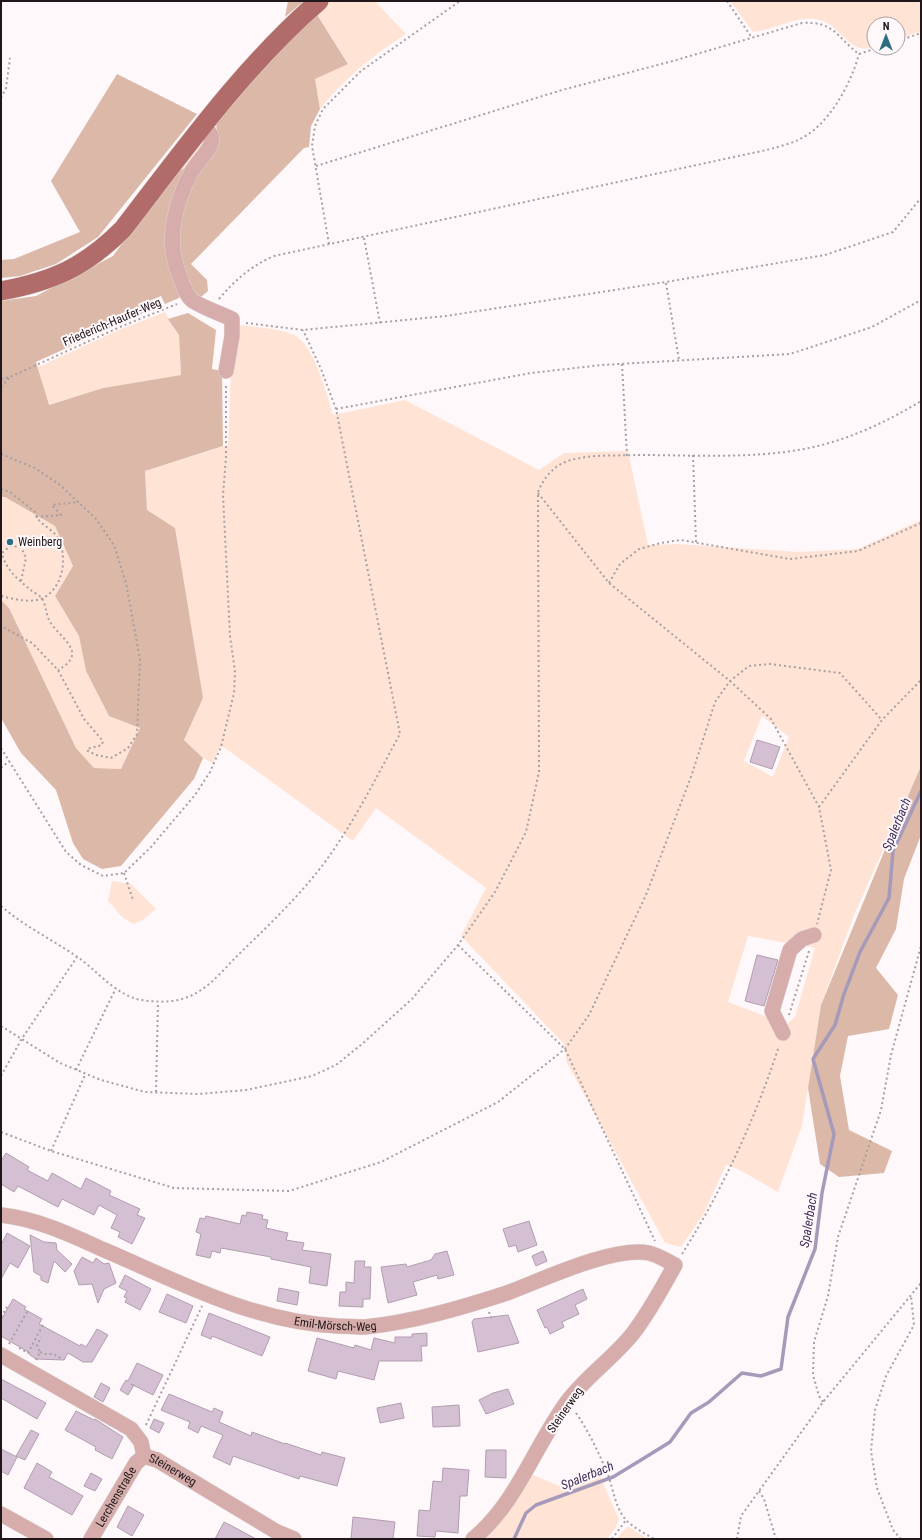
<svg xmlns="http://www.w3.org/2000/svg" width="922" height="1540" font-family="'Roboto Condensed',sans-serif">
	<style>
		.green { fill: #ffe4d6; fill-rule: evenodd }
		.forest { fill: #dbb8a7 }
		.lines { fill: none; stroke-linecap: round; stroke-linejoin: round }
		.stream { stroke: #a59ab9; stroke-width: 3.5 }
		.building { fill: #d4c0d2; stroke: #b19daf }
		.minor-casing { stroke: #dbd4d6; stroke-width: 16 }
		.major-casing { stroke: #dbd4d6; stroke-width: 20 }
		.path { stroke: #a79fa2; stroke-width: 2; stroke-dasharray: 2 3; stroke-linecap: butt }
		.minor { stroke: #d6adaa; stroke-width: 15 }
		.major { stroke: #b16b68; stroke-width: 19 }
		.poi-dot { fill: #2e6e82; stroke: #fef8fa; stroke-width: 1.5 }
		.labels { text-anchor: middle; stroke-width: 4; stroke-linejoin: round; paint-order: stroke }
		.street-label { font-size: 12px; fill: #21171b; stroke: #fef8fa }
		.poi-label { font-size: 12px; fill: #21171b; stroke: #fef8fa; text-anchor: start }
		.water-label { font-size: 13px; font-style: italic; fill: #42305b; stroke: #fef8fa }
	</style>
	<rect width="100%" height="100%" fill="#fef8fa"/>
	<!-- green -->
	<path class="green" d="M328 1H375L406 34C373 55 345 78 320 109L315 79 348 63 316 13Z
		M730 1H921V31L898 39V24H874V47C849 56 842 26 820 20 798 14 774 30 753 32Z
		M204 134C206 144 196 161 187 167 183 170 178 172 173 174Z
		M165 312 179 335 181 375 103 388 48 405 38 367 121 329Z
		M242 325C258 328 279 328 294 335 314 344 327 395 333 415L405 400 539 470 564 453 628 451 648 545 677 544 798 552 858 549 921 520V766L854 915 821 1005 802 1126 778 1192 736 1168 726 1165 703 1215 681 1247 665 1243 567 1063 564 1044 461 936 486 888 376 808 353 841 225 748 220 747 213 763 203 758 184 740 203 698 147 510 145 471 228 445 231 372 238 328ZM762 716 789 737 773 777 744 761ZM748 936 815 948 795 1017 787 1024 728 1002Z
		M1 497H5L55 526 73 566 55 596 79 636 86 671 109 716 140 728 121 769 94 768 76 748 9 608 1 600Z
		M112 881 131 884 156 909 143 920 133 924 122 917 108 901Z
		M531 1474 562 1487 600 1476 619 1519 616 1527 607 1539H481Z
		M627 1527H629L648 1539H616Z"/>
	<!-- forest -->
	<path class="forest" d="M288 1H304L285 17Z
		M316 13 348 64 315 79 320 109 311 126 309 147 304 148 191 264 207 280 208 291 201 297 188 288 180 268 178 232 183 208 217 131 216 123 229 103Z
		M117 74 197 114 98 237 56 264 20 276 1 278V260L14 259 80 232 51 181Z
		M189 166 173 207 182 293 179 298 165 304 161 296 140 305 143 313 36 362 49 405 103 388 181 375 179 335 168 319 188 313 216 330 212 369 222 371 223 446 145 471 147 510 175 528 203 698 184 740 203 758 194 779 121 866 102 869 83 859 73 843 56 790 21 753 1 718V600L9 608 76 748 94 768 121 769 140 728 109 716 86 671 79 636 55 596 73 566 55 526 5 497H1V301L36 296 113 256 173 174Z
		M921 766V835L904 879 896 929 876 968 898 995 889 1029 848 1036 840 1076 849 1130 892 1151 884 1173 839 1177 820 1164 808 1088 821 1005 893 830Z"/>
	<g class="lines">
		<!-- stream -->
		<path class="stream" d="M514 1539 526 1513 536 1505 613 1477 641 1460 670 1442 691 1413 709 1402 742 1373 761 1376 781 1369 788 1317 815 1249 822 1193 834 1134 813 1059 835 1025 844 994 860 952 889 898 893 851 921 791"/>
	</g>
	<!-- building -->
	<path class="building" d="M757 740 780 747 772 769 750 762Z
		M757 955 778 960 764 1006 745 1001Z
		M6 1153 29 1167 27 1170 48 1181 52 1173 81 1189 86 1178 111 1191 109 1195 140 1209 137 1215 145 1218 132 1244 118 1237 120 1232 111 1228 117 1215 99 1205 94 1215 62 1199 58 1207 18 1186 14 1192 1 1184V1161Z
		M247 1212 263 1215 262 1219 268 1220 266 1228 288 1233 286 1240 304 1243 302 1250 331 1254 327 1286 309 1283 311 1267 271 1259V1257L221 1248 220 1253 212 1251 210 1258 196 1255 201 1234 196 1232 200 1218 205 1219 206 1216 240 1224 242 1215 246 1216Z
		M529 1221 537 1245 518 1252 516 1245 509 1247 503 1229Z
		M7 1233 30 1246 18 1268 10 1263 1 1279V1245Z
		M30 1235 44 1242 56 1243 57 1250 72 1264 65 1272 54 1261 48 1283 41 1280V1276L34 1272Z
		M447 1251 454 1275 438 1279 437 1275 413 1282 417 1295 388 1303 381 1267 406 1264 407 1267 431 1260 435 1254Z
		M543 1251 547 1261 536 1266 532 1256Z
		M82 1257 93 1263 96 1258 104 1264 109 1263 116 1283 104 1289 98 1303 92 1284 79 1285 74 1271Z
		M355 1261H365L364 1267H371L370 1299H363V1307L339 1306 340 1292H346V1282L354 1283Z
		M125 1275 151 1289 140 1310 125 1302 127 1298 124 1297 127 1291 119 1287Z
		M279 1288 299 1292 297 1305 277 1301Z
		M583 1289 587 1299 575 1305 579 1314 562 1322 564 1327 550 1334 547 1327 545 1328 537 1310Z
		M167 1294 193 1306 186 1323 159 1312Z
		M13 1299 26 1307 24 1309 42 1319 39 1324 80 1346 81 1344 86 1347 97 1329 108 1335 92 1362H83L68 1353 64 1360 36 1359 30 1355V1353L1 1336V1320Z
		M209 1313 270 1337 262 1356 212 1336 211 1339 201 1335Z
		M508 1315 519 1343 478 1352 472 1322 474 1319Z
		M427 1333V1346H421L422 1361H379L374 1380 338 1371 336 1379 308 1371 317 1338 354 1348 355 1345 371 1350 374 1338 395 1343V1337H412V1334Z
		M137 1363 163 1375 153 1395 131 1384 134 1385 128 1395 120 1390 126 1380 128 1381Z
		M1 1379 46 1403 37 1419 1 1398Z
		M101 1383 110 1388 103 1402 94 1397Z
		M508 1389 514 1404 486 1414 479 1400 493 1393Z
		M169 1394 212 1412 214 1408 223 1412 219 1422 251 1436 252 1432 285 1444V1443L321 1455 322 1452 345 1458 337 1486 300 1476 299 1479 233 1456 230 1465 213 1457 223 1435 201 1426 198 1433 188 1428 190 1422 161 1410Z
		M401 1403 404 1418 380 1423 377 1408Z
		M459 1405 460 1426 433 1427 432 1407Z
		M76 1411 94 1420 95 1419 123 1437 112 1459 95 1450 96 1447 65 1430Z
		M154 1419 164 1423 159 1433 150 1428Z
		M31 1430 39 1434 25 1460 16 1456Z
		M1 1449 17 1457 8 1475 1 1471Z
		M486 1450H506V1478L485 1477Z
		M37 1463 52 1472 49 1477 83 1496 72 1515 24 1488Z
		M443 1468 469 1470 467 1496H460L458 1533 436 1531 435 1537 417 1536 419 1510 430 1511 433 1481 442 1482Z
		M91 1473 102 1479 95 1491 84 1486Z
		M128 1506 144 1515 132 1536 117 1527Z
		M353 1517 395 1522 393 1539H351Z
		M224 1522 232 1526 256 1539H215Z"/>
	<g class="lines">
		<defs>
			<g id="minor">
				<path d="M203 126C210 131 214 138 210 146 206 154 197 163 192 171 175 202 165 241 179 274 182 282 185 295 193 301 204 308 219 313 232 319V336L226 371"/>
				<path d="M783 1033 772 1011 790 950 802 939 814 935"/>
				<path id="s1" d="M1 1215C37 1219 69 1234 102 1249 177 1281 253 1322 337 1326 346 1326 356 1327 365 1327 413 1322 461 1308 507 1293 542 1280 613 1246 649 1253 658 1255 667 1261 675 1265 662 1288 650 1311 634 1332 614 1358 586 1376 567 1402 534 1447 517 1503 473 1539"/>
				<path d="M1 1355 131 1429 141 1442 144 1456"/>
				<path id="s2" d="M144 1456 157 1460 277 1532 294 1539"/>
				<path d="M1 1514 46 1539"/>
				<path id="s3" d="M91 1539 136 1463 144 1456"/>
			</g>
			<path id="major" d="M1 291C54 281 85 267 123 229 184 150 243 67 319 1"/>
		</defs>
		<!-- minor casing -->
		<use href="#minor" class="minor-casing"/>
		<!-- major casing -->
		<use href="#major" class="major-casing"/>
		<!-- path -->
		<path class="path" d="M727 1 752 38
			M898 41 921 33
			M859 54 877 48
			M1 98 6 88 10 58
			M316 166 562 90 673 61 802 23C835 21 836 37 859 54
			M364 238 380 323
			M329 244 312 146 315 126 323 109 361 71 460 1
			M666 283 679 360
			M219 299C235 280 251 266 274 256L771 149C780 146 790 144 798 140 828 127 851 84 859 54
			M246 323 303 330 446 316 666 282 825 255 893 232 921 198
			M622 364 627 456
			M1 379 10 377 120 327 177 304
			M1 387 9 378
			M336 409 531 373 602 365 790 354 872 327 921 300
			M1 454 35 468 60 485 96 519 114 545 126 583 140 659 137 734 128 748 111 758 96 755 88 751 87 749 102 745 103 741 84 719 58 670 32 643 1 626
			M693 455 696 542
			M1 489 10 492 35 512C37 524 51 527 57 537 69 556 63 590 41 599 28 603 14 599 1 596
			M538 493 609 583 730 681 771 719 819 807 831 870 817 924
			M36 517 61 515 52 505 79 502
			M21 581 26 558 21 547 10 546 2 553C6 571 19 580 32 591 35 593 40 596 42 598 46 605 46 615 50 622 61 639 89 653 58 670
			M609 583 620 564 639 549 661 543 681 540 790 559 858 551 921 523
			M1 748 66 852 81 865 103 876 124 873 151 847 195 795 210 772 221 747 234 693 235 672 230 636 223 495 226 457V383
			M1 768 9 761
			M819 807 882 720 921 680
			M124 873 133 900
			M1 906C24 926 51 939 76 956 97 970 115 995 141 1000 155 1002 171 1003 185 998 207 991 223 970 239 954 265 929 291 904 314 876 348 835 374 781 400 734L336 409 321 369 303 330
			M458 945 565 1049 655 1241
			M789 1015 809 951
			M1 1026 60 1063 101 1080 145 1092 198 1094 246 1090 312 1076 336 1065 362 1044 412 999 458 945 495 892 526 832 539 772 538 492C544 477 555 464 571 460 592 454 616 456 638 455 692 455 750 459 804 449 846 441 885 423 921 401
			M76 1070 116 988
			M1 1076 21 1040 77 957
			M156 1092 158 1002
			M1 1132 51 1151 174 1188 289 1191 381 1162 498 1102 565 1049 589 1015 646 895 692 774 715 702 730 681 749 666 770 664 840 673 882 720
			M51 1151 85 1075
			M682 1254C722 1191 756 1117 779 1046
			M489 1312 491 1318
			M1 1317 8 1305
			M9 1344 28 1310
			M19 1348 28 1353 44 1323
			M40 1352 44 1354H53L62 1359
			M36 1360 40 1352 37 1345 41 1337
			M823 1402 819 1396 813 1375 814 1342 828 1296 838 1237 881 1110 891 1055 921 946
			M576 1413C589 1432 599 1453 608 1475 614 1491 615 1507 626 1520 634 1528 644 1533 654 1539
			M146 1425 202 1306
			M759 1491 764 1499 776 1539
			M612 1539 626 1520
			M737 1539 741 1516 823 1402 921 1283
			M901 1539 893 1530 877 1488 871 1451 875 1410 886 1376 914 1325 911 1296"/>
		<!-- minor -->
		<use href="#minor" class="minor"/>
		<!-- major -->
		<use href="#major" class="major"/>
	</g>
	<!-- markers -->
	<circle class="poi-dot" cx="10" cy="542" r="4"/>
	<g class="labels">
		<!-- street labels -->
		<g class="street-label">
			<text transform="translate(112 322) rotate(-23)" y="4">Friederich-Haufer-Weg</text>
			<text dy="4" stroke="none"><textPath href="#s1" startOffset="354">Emil-Mörsch-Weg</textPath></text>
			<text transform="translate(565 1410) rotate(-55)" y="4">Steinerweg</text>
			<text dy="4" stroke="none"><textPath href="#s2" startOffset="32">Steinerweg</textPath></text>
			<text dy="4" stroke="none"><textPath href="#s3" startOffset="49">Lerchenstraße</textPath></text>
		</g>
		<!-- poi labels -->
		<g class="poi-label">
			<text x="18" y="546">Weinberg</text>
		</g>
		<!-- water labels -->
		<g class="water-label">
			<text transform="translate(896 824) rotate(-68)" y="5">Spalerbach</text>
			<text transform="translate(808 1220) rotate(-81)" y="5">Spalerbach</text>
			<text transform="translate(587 1475) rotate(-22)" y="5">Spalerbach</text>
		</g>
	</g>
	<!-- border -->
	<rect width="922" height="1540" fill="none" stroke="#21171b" stroke-width="4"/>
	<!-- north arrow -->
	<g transform="translate(886 36)"><circle r="19" fill="#fef8fa" stroke="#a69ea1"/>
	<path d="M0-3L7 15L0 10L-7 15Z" fill="#2e6e82"/>
	<text y="-6" font-size="11" font-weight="bold" text-anchor="middle" fill="#21171b">N</text>
	</g>
</svg>
